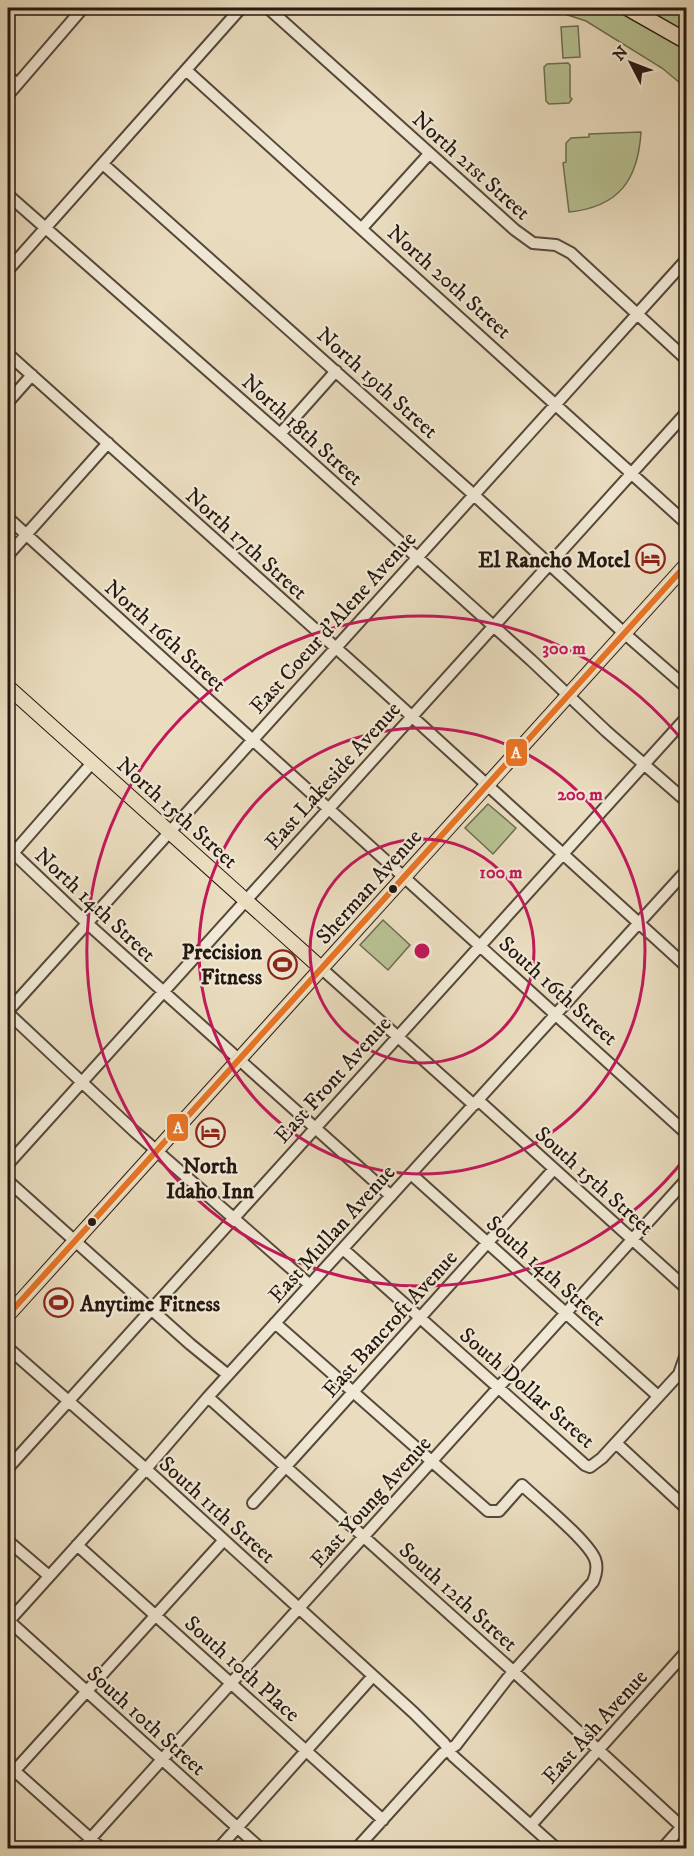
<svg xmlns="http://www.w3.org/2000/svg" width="694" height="1856" font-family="'IM FELL DW Pica',serif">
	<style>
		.green { fill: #b7c192; stroke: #6e6c52; stroke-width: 1.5 }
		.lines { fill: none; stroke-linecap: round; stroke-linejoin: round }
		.minor-casing { stroke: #56483c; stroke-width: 14 }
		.major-casing { stroke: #241711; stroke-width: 16 }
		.highway-casing { stroke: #241711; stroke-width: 18 }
		.minor { stroke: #f1e9d5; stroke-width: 10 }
		.major { stroke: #eaddbf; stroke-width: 14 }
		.highway { stroke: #eaddbf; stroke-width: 15 }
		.bus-1-casing { stroke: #f1e9d5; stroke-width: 10 }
		.bus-1 { stroke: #e97525; stroke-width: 6 }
		.ring { fill: none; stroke: #c2185b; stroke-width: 3 }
		.bus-dot { fill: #241711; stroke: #f1e9d5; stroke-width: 2 }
		.labels { text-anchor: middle; stroke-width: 4.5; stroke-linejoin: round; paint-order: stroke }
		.street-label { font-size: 22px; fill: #241711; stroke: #f1e9d5 }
		.poi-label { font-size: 22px; font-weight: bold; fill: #241711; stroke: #f1e9d5; text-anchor: end }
		.centre { fill: #c2185b; stroke: #f1e9d5; stroke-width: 3 }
		.ring-label { font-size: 18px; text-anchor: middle; font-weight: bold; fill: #c2185b; stroke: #f1e9d5; stroke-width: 4.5; stroke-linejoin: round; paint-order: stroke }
		.line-badge { stroke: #f1e9d5; stroke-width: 2 }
		.badge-label { font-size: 16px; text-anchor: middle; font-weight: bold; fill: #fff }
	</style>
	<rect width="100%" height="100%" fill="#eaddbf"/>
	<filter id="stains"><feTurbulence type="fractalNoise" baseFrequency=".00333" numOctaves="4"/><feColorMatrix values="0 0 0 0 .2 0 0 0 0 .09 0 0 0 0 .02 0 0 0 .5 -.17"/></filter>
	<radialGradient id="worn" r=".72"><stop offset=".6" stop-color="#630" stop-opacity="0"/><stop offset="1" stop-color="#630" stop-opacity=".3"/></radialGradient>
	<!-- green -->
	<path class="green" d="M546 8H615L686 49V88L662 68 586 21Z
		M638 8H686V34Z
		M578 26 580 57 563 58 561 27Z
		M568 63 570 65V97L572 99 569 103 549 104 546 101 544 67 547 64Z
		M641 132C638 180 619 207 569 212L563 163 566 162V143L571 138 589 137V134Z
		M488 804 516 828 493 854 465 828Z
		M383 920 410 945 388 970 360 945Z"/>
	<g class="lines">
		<defs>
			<path id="minor" d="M268 8 515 230 533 243 556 245 571 253 686 359
				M186 70 686 523
				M8 76 17 84
				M8 95 83 8
				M103 164 474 495 624 633 686 687
				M8 195 280 434 531 660 606 731 686 801
				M362 228 429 154
				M8 270 241 8
				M8 354 374 682 686 966
				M8 402 32 375
				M280 434 336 371
				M8 518 686 1133
				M8 555 108 443
				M8 848 88 924 391 1196
				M8 859 92 763
				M321 968 474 1105
				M8 1011 686 260
				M8 1013 134 1131 310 1285
				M478 1100 686 1288
				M8 1164 686 413
				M411 1174 658 1396
				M8 1181 190 1344 228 1375
				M343 1249 585 1465 590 1467 602 1458 679 1374 686 1354
				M275 1323 488 1511H499L522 1485C539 1501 587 1540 595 1559 598 1567 596 1575 593 1582L507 1679 456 1745 442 1754 357 1848
				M8 1348 146 1469 414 1713 444 1743 453 1756 556 1848
				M208 1397 513 1671 682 1827
				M616 1443 686 1508
				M8 1468 686 718
				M253 1503 554 1169
				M8 1541 49 1576
				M77 1545 383 1820
				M9 1621 260 1848
				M8 1622 146 1469 208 1397 686 871
				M8 1765 101 1848
				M8 1778 224 1540
				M531 1825 686 1652
				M82 1848 686 1180
				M219 1848 373 1676
				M663 1848 686 1822"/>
			<path id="major" d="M8 687 321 968
				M8 1315 686 565"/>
			<path id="highway" d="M628 8 686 41"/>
		</defs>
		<!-- minor casing -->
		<use href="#minor" class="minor-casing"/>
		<!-- major casing -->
		<use href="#major" class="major-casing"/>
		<!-- highway casing -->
		<use href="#highway" class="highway-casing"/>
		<!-- minor -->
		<use href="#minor" class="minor"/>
		<!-- major -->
		<use href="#major" class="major"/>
		<!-- highway -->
		<use href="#highway" class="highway"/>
		<defs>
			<path id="bus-1" d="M8 1315 686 565"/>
		</defs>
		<!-- bus-1 casing -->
		<use href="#bus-1" class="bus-1-casing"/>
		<!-- bus-1 -->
		<use href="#bus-1" class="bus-1"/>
	</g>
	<!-- distance rings -->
	<g class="ring">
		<circle cx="422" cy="951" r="112"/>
		<circle cx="422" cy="951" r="223"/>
		<path d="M686 1157A335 335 0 1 1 686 745"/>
	</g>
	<!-- icons -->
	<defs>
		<symbol id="hotel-ring" viewBox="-11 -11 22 22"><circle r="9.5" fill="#f1e9d5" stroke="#8f2418" stroke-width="1.5"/><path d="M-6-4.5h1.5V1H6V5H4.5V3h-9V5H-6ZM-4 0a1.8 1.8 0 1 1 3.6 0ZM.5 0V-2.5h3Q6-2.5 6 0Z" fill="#8f2418"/></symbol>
		<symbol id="stadium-ring" viewBox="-11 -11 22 22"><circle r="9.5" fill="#f1e9d5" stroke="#8f2418" stroke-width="1.5"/><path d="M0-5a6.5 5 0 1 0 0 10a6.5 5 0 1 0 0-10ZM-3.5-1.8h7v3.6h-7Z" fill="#8f2418"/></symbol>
	</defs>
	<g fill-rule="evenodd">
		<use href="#hotel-ring" x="634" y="542" width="33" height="33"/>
		<use href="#stadium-ring" x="266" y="948" width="33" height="33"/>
		<use href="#hotel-ring" x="194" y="1116" width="33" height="33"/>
		<use href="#stadium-ring" x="42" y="1286" width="33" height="33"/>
	</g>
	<!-- markers -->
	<g class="bus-dot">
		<circle cx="393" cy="889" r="5"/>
		<circle cx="92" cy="1222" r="5"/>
	</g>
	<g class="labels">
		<!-- street labels -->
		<g class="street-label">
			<text transform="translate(472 165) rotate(42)" y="8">North 21st Street</text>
			<text transform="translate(450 281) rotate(42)" y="8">North 20th Street</text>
			<text transform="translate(378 382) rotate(42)" y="8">North 19th Street</text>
			<text transform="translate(303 429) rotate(42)" y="8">North 18th Street</text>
			<text transform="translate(247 543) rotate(42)" y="8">North 17th Street</text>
			<text transform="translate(332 622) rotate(-48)" y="8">East Coeur d'Alene Avenue</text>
			<text transform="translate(166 635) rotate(42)" y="8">North 16th Street</text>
			<text transform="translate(332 775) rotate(-48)" y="8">East Lakeside Avenue</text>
			<text transform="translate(178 812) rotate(42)" y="8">North 15th Street</text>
			<text transform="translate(368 886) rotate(-48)" y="8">Sherman Avenue</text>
			<text transform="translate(96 904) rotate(43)" y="8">North 14th Street</text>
			<text transform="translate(559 990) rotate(42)" y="8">South 16th Street</text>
			<text transform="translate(332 1079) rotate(-48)" y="8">East Front Avenue</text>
			<text transform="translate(595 1180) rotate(42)" y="8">South 15th Street</text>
			<text transform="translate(331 1233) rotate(-48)" y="8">East Mullan Avenue</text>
			<text transform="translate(547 1270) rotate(42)" y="8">South 14th Street</text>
			<text transform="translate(389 1323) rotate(-48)" y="8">East Bancroft Avenue</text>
			<text transform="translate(528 1387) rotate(41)" y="8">South Dollar Street</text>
			<text transform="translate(370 1501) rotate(-48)" y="8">East Young Avenue</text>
			<text transform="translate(218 1509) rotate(42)" y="8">South 11th Street</text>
			<text transform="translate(459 1596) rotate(42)" y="8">South 12th Street</text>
			<text transform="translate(243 1668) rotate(42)" y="8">South 10th Place</text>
			<text transform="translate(147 1720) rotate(42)" y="8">South 10th Street</text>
			<text transform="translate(594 1726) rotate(-48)" y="8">East Ash Avenue</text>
		</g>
		<!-- poi labels -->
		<g class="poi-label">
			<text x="630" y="567">El Rancho Motel</text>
			<text x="262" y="959">Precision<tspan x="262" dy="25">Fitness</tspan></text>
			<text x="210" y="1173" text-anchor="middle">North<tspan x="210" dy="25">Idaho Inn</tspan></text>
			<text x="80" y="1311" text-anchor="start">Anytime Fitness</text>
		</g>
	</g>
	<circle cx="422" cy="951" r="9" class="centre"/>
	<g class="ring-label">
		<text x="564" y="654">300 m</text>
		<text x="580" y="800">200 m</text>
		<text x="501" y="878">100 m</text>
	</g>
	<g class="line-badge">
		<rect x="505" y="738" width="23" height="29" rx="6" fill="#e97525"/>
		<rect x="166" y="1113" width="23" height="29" rx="6" fill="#e97525"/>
	</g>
	<g class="badge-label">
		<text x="516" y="758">A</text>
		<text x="178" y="1133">A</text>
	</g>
	<!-- margin -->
	<rect width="694" height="1856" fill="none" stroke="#eaddbf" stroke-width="30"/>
	<rect x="9" y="9" width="676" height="1838" fill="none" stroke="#241711" stroke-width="3"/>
	<rect x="15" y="15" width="664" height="1826" fill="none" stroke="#241711" stroke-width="1.5"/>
	<!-- north arrow -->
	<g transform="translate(631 63) rotate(312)" stroke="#f1e9d5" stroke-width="4.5" paint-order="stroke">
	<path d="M0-4.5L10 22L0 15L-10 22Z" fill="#241711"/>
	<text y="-9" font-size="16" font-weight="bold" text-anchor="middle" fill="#241711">N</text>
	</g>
	<rect width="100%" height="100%" filter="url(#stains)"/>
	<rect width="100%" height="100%" fill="url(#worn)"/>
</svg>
